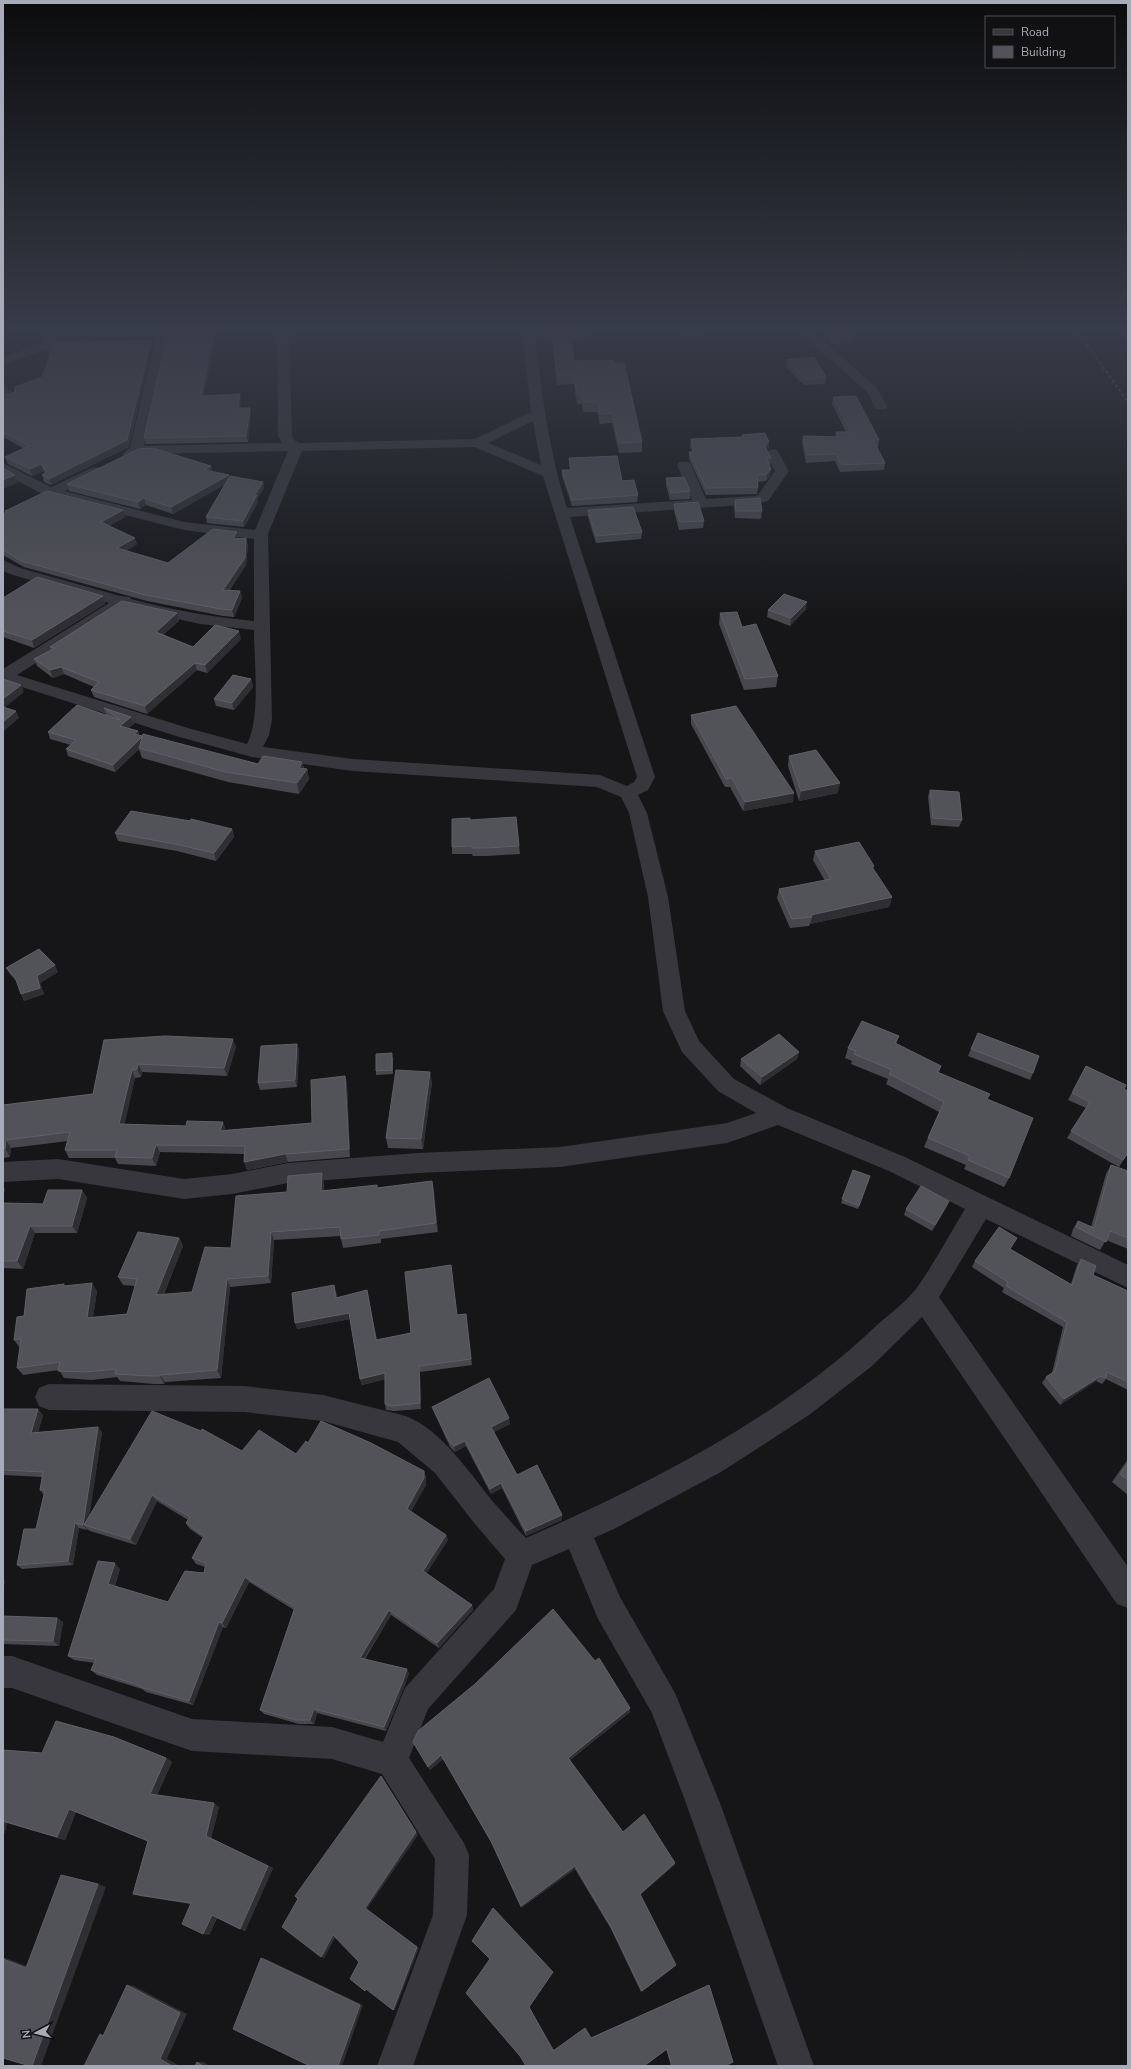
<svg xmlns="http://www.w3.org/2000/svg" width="1131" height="2069" font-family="'Nunito Sans',sans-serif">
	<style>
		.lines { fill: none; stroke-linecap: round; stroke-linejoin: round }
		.minor { fill: #37373d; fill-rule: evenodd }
		.rail { stroke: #4c4d54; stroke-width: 2; stroke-dasharray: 3 2.5; stroke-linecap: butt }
		.wall { fill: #47474d }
		.shaded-wall { fill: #2f2f33 }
		.building { fill: #525259; stroke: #5f6068 }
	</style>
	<rect width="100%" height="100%" fill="#161618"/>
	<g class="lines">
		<!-- minor -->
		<path class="minor" d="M42 331H54L56 339 90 338 96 342 90 346 54 347 3 365V357L44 342Z
			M157 331H169L144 446 282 443 278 436 277 331H289L292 436 294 440 299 443 475 439 531 412 523 337 524 331H536L535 337C542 395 549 452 567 508L692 500 677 465 679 462H689L691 465 706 499 755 496 758 495 775 471 765 453 772 449 777 450 789 471 768 501 756 504 570 517 655 777 648 790 638 795 647 813 668 897 685 1011 699 1041 734 1079 787 1108 905 1157 1128 1265V1288L986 1219 939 1297 1128 1567V1608L1117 1604 922 1317 872 1366 809 1415 721 1472 614 1529 594 1538 620 1597 675 1693 720 1803 814 2066H778L686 1803 652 1713 598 1619 569 1549 532 1565 516 1610 428 1709 409 1758 464 1843 469 1855 467 1915 413 2066H377L433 1915 435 1859 382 1774 332 1759 192 1751 12 1688H3V1656H12L192 1719 332 1727 383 1742 405 1688 494 1589 505 1559 475 1524 435 1473 398 1442 323 1421 244 1412 49 1410 39 1406 35 1397 39 1388 49 1384 244 1386 323 1395 406 1416C443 1431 470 1474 495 1504 505 1515 515 1527 526 1538 646 1486 781 1417 876 1326 889 1314 905 1303 916 1289 934 1264 949 1235 965 1209L889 1171 778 1125 727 1143 560 1167 418 1173 288 1183 232 1194 184 1199 58 1179 3 1182V1162L58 1159 184 1179 232 1174 288 1163 418 1153 560 1147 727 1123 756 1113 718 1091 682 1052 663 1011 648 897 629 813 621 797 597 787 353 771 252 757 176 736 3 681V669L109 603 10 574 3 571V560L20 568 120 596 130 597 131 599C172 610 212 617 254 621V539L184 530 42 494 3 473V463L51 487 94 467 99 468 101 471 99 474 65 491 184 522 255 530 288 451 139 454 129 458 122 454 130 448ZM533 421 541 465 488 443ZM475 447 543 476 637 777 634 782 627 786 600 775 353 759 263 747 269 735 272 720 268 534 302 451ZM124 607 200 624 254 630C254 662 261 717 247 744L188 728 17 675Z
			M799 331H812L877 388 887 406 886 409H876L868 393Z
			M3 386 17 395 16 398 11 399 3 396Z"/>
		<!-- rail -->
		<path class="rail" d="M1077 331 1128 402"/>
	</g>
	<!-- wall -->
	<path class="wall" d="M55 331H156L155 337H57Z
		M217 331 204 396 241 401 240 408 251 414 248 442 146 444 144 438Z
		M542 331H589L588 338H571L574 361 614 363 642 442V452L619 453 612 423 600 424 597 412H583L582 404H577L574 384 557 385 552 337 543 338Z
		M678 331H699V334L680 335Z
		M823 331H848L852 337 850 343 832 344Z
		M151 340 152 347 129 447 51 485 44 482 42 475 45 473 44 471 32 476 8 464 5 457 23 448 3 437V393L9 394 15 392Z
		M787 360 826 377 825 384 804 385 786 367Z
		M833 397 879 440 878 447H877L885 463 884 470 840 472 835 461 806 463 802 443 803 436 835 437 836 432H846L832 404Z
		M742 435 769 442V448L766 449 771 458 770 465H769L771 469 770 476 766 481 758 482V487L757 494 706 495 689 459V452H692L690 446 691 439 742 437Z
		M569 458 622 481 638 495 637 502 572 506 562 476V470H570L569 464Z
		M211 466 212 472 229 475V477L263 482 264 488 257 499 258 502 244 527 207 523 206 517 224 485 173 514 146 505 140 509 69 491 67 484Z
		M666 478 690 491V499L670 500 666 485Z
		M735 500 762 511 761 519 735 518 734 507Z
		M674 504 704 521 703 528 679 530 674 511Z
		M588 510 642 532 641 539 596 543 588 517Z
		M5 511 125 517 109 526 137 544 126 551 168 563 238 538 248 545 246 565 229 591H240L242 598 234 617 223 616 147 601 24 567 3 555V514L5 513Z
		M103 596 105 604 34 648 3 637V598Z
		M806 609 790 626 767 617 768 610Z
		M177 613 179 621 163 635 193 647 241 639 207 673 197 670 147 714 94 697 91 690 94 687 64 674 53 678 37 666 34 659 51 650 50 647Z
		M720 613 742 627 778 676 776 687 744 690 719 624Z
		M251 679 253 687 234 710 216 706 214 699Z
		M104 708 131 717 134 724 128 728 138 731 139 735 258 764 302 762 304 768 307 769 309 779 299 794 228 782 142 758 139 749 115 772 68 756 66 749 71 745 50 739 48 732 106 715Z
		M691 715 793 802 743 811 730 787H725L691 724Z
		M789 756 838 793 799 801 788 766Z
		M930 790 962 820 959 827 931 825 928 797Z
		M470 820 519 846 520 854 487 856H473L472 854H452V847Z
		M232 829 234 837 216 861 177 851 118 841 115 833Z
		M815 851 874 866 873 869 892 897 889 907 810 924 809 926 790 928 777 898 779 889 825 881 813 860Z
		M6 968 58 972 40 983 44 994 24 1001 16 981 10 974Z
		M978 1033 1033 1073 1030 1080 968 1056Z
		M899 1036 896 1044 941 1066 939 1073 987 1099 1009 1178 1004 1187 964 1169 966 1165 924 1147 939 1112 886 1084 888 1079 851 1064 852 1061 845 1058 848 1048Z
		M104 1040 236 1047 227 1076 142 1072 141 1077 135 1078 124 1124 186 1126 223 1122 225 1130 312 1123 345 1076 347 1084 350 1157 288 1162 247 1170 244 1162V1154L160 1152 156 1166 118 1164 115 1158H69L65 1150 68 1141 11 1148 10 1157 3 1158V1105L93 1094Z
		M297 1044 299 1051 297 1087 260 1090 258 1083Z
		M799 1052 797 1059 760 1085 740 1066 741 1059Z
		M393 1057V1074L376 1075V1071Z
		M1086 1066 1124 1089 1128 1153 1119 1167 1067 1138 1086 1108 1068 1100Z
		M432 1082 423 1149 388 1148 386 1138Z
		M1111 1165 1128 1171V1249L1106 1240 1100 1250 1071 1236 1073 1229 1078 1221 1091 1227 1106 1174Z
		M853 1170 870 1176 858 1209 841 1203Z
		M432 1181 438 1232 381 1239V1243L343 1248 341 1239V1236L274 1240 271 1283 230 1287 221 1378 165 1382 164 1384H154L120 1381 117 1377 92 1380 64 1378 59 1370 23 1375 17 1368 20 1348 14 1340 24 1316 65 1286 97 1291 93 1317 127 1314 135 1286 123 1285 118 1277 179 1238 183 1246 164 1294 192 1292 231 1248 287 1192 324 1182V1191L377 1188Z
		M82 1190 87 1198 77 1233H35L23 1269 3 1268V1203L43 1204Z
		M949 1201 946 1208 932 1231 904 1215 906 1209Z
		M1017 1238 1010 1249 1071 1284 1077 1265 1081 1259 1093 1275 1128 1291V1390L1106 1379 1102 1384 1096 1381 1060 1405 1042 1383 1046 1377 1052 1373 1063 1327 1002 1292 1004 1288 972 1267 975 1261Z
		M336 1291 337 1297 368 1296 377 1340 411 1333 458 1315 466 1314 472 1365 420 1372 421 1409 394 1411 386 1410 385 1404V1379L362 1385 360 1379 350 1319 297 1329Z
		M432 1407 510 1424 494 1432 517 1475 562 1515V1520L526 1536 502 1488 491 1494 466 1446 455 1452 450 1447 434 1412Z
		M3 1409 43 1415 38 1432H102L89 1516 242 1451 296 1454 308 1443 424 1471 426 1478V1485L411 1511 446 1535 448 1540 426 1574 472 1605 473 1610 439 1648 391 1615 365 1659 409 1673 405 1685 386 1731 317 1713 314 1724H299L264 1714 260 1710 294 1610 249 1582 226 1628 223 1627 193 1705 146 1692 142 1689 97 1675 91 1670 95 1663 74 1660 68 1656 120 1569 115 1586 168 1602 204 1573 205 1567 196 1564 192 1558 203 1538 190 1529 186 1523 188 1520 157 1501 136 1545 90 1531 87 1529V1530L79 1528 73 1565 22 1569 17 1565 36 1529 44 1495 40 1490 42 1477 3 1475Z
		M1128 1459V1495L1112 1482Z
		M3 1616 57 1618 63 1622 59 1646 3 1644Z
		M630 1708V1712L570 1760 623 1832 675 1863 674 1865 640 1895 642 1991 641 1992 611 1929 575 1869 521 1908 492 1844 443 1759 430 1770 413 1742Z
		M3 1750 42 1753 166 1758 172 1762 157 1795 219 1807 211 1838 273 1868 245 1931 217 1918 209 1935 191 1904 140 1896 133 1894 148 1841 76 1812 65 1840 7 1823 3 1838Z
		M553 1972 529 2007 554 2050 591 2038 709 1985 725 2066H671L666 2049 520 2056 466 1993Z"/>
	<!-- shaded-wall -->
	<path class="shaded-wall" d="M153 331H156L155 337Z
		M214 331H217L203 402 201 396Z
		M151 340 152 347 129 447 51 485 49 479Z
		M240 394 241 401 239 415 238 408Z
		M250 408 251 414 248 442 246 436Z
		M769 442V448L766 449 765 447 767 443Z
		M41 464 44 471 32 476 30 469Z
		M211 466 213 473 205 470Z
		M771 469 770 476 766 481 767 474Z
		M15 475 18 483 3 489V480Z
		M229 475 230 482 173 514 171 507Z
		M263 482 264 488 257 499 258 502 244 527 243 521 253 498Z
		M144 498 146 505 140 509 138 502Z
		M123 510 125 517 103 529 101 522Z
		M237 532 238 538 233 539Z
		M135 538 137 544 119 555 117 548Z
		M246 538 248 545 246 565 224 597 223 590Z
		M240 591 242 598 234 617 232 610Z
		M103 596 105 604 34 648 32 640Z
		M807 602 806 609 790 626 791 618Z
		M177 613 179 621 158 639 156 632Z
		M239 631 241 639 207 673 205 665Z
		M195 663 197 670 147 714 145 706Z
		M61 667 64 674 53 678 50 670Z
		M251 679 253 687 234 710 232 703Z
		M21 685 24 692 3 709V699Z
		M16 711 19 718 3 732V722Z
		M131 717 134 724 123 733 120 726Z
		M138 731 140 738 134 734Z
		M143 736 139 749 115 772 113 765Z
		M302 762 305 772 307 769 309 779 299 794 297 783 299 768Z
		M840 783 838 793 799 801 801 791Z
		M794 793 793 802 743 811 745 802Z
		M232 829 234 837 216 861 214 853Z
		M892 897 889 907 810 924 812 917 811 915Z
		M55 965 58 972 40 983 44 994 24 1001 21 994 37 976Z
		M233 1039 236 1047 227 1076 224 1068Z
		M297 1044 299 1051 297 1087 295 1080Z
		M799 1052 797 1059 760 1085 762 1077Z
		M138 1064 142 1072 141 1077 137 1069Z
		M132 1070 135 1078 123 1132 119 1124Z
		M430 1072 432 1082 423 1149 421 1139Z
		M345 1076 347 1084 350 1157 349 1149Z
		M223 1122 226 1130 223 1139 220 1131Z
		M6 1140 11 1148 10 1157 5 1149Z
		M156 1145 160 1152 156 1166 152 1158Z
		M285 1154 288 1162 247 1170 244 1162Z
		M322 1173 324 1182 323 1200 321 1191Z
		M432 1181 434 1189 438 1232 436 1223Z
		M3 1186 5 1189 3 1199Z
		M82 1190 87 1198 77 1233 72 1226Z
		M949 1201 946 1208 932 1231 935 1225Z
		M30 1226 35 1233 23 1269 17 1261Z
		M271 1232 274 1240 271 1283 268 1276Z
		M179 1238 183 1246 160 1303 156 1295Z
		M227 1279 230 1287 221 1378 217 1370Z
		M92 1283 97 1291 92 1325 87 1318Z
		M334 1285 336 1291 338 1304 336 1298Z
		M367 1290 368 1296 378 1346 376 1340Z
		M349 1313 350 1319 297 1329 295 1323Z
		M419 1366 420 1372 421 1409 420 1403Z
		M385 1373 387 1379 362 1385 360 1379Z
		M160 1375 165 1382 164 1384 160 1376Z
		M1101 1376 1096 1381 1060 1405 1064 1399Z
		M38 1409 43 1415 36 1438 31 1433Z
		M509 1418 510 1424 492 1433 491 1427Z
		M98 1427 102 1432 88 1526 84 1525 87 1529V1530L83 1525Z
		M465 1441 466 1446 455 1452 454 1446Z
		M424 1471 426 1478V1485L409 1515 407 1509Z
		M501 1483 502 1488 491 1494 490 1489Z
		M152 1495 157 1501 136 1545 130 1539Z
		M562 1515V1520L526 1536V1531Z
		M75 1523 79 1528 73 1565 68 1561Z
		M446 1535 448 1540 424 1577 423 1571Z
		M115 1563 120 1569 114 1589 108 1584Z
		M245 1577 249 1582 226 1628 222 1623Z
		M3 1579 5 1581 3 1592Z
		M472 1605 473 1610 439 1648 437 1643Z
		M389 1610 391 1615 362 1662 360 1658Z
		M57 1618 63 1622 59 1646 53 1641Z
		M219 1622 223 1627 193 1705 189 1701Z
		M407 1669 409 1673 405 1685 386 1731 384 1727Z
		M630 1708V1712L568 1761V1758Z
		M314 1709 317 1713 314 1724 310 1720Z
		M441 1755 443 1759 430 1770 428 1767Z
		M166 1758 172 1762 156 1797 150 1794Z
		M381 1776 418 1835 367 1909 419 1948 395 2010H393L365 1908Z
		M214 1803 219 1807 211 1839 206 1836Z
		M69 1809 76 1812 65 1840 57 1837Z
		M3 1822 7 1823 3 1838Z
		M675 1863 674 1865 639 1896 640 1894Z
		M268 1866 273 1868 245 1931 240 1929Z
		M575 1866V1869L521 1908V1906Z
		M98 1884 106 1887 41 2066H32Z
		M212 1915 217 1917 209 1935 203 1934Z
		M333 1935 336 1936 324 1958 321 1957Z
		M3 1957 35 1969 26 1968 3 1959Z
		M261 1958 266 1959 363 2005 342 2066H338Z
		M127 1985 134 1986 187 2014 167 2059 180 2066H172L160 2059Z
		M197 2062H203L210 2066H203Z"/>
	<!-- building -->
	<path class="building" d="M168 331H214L201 396 240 394 238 408H250L246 436 144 438Z
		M553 331H570L574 361 613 360 614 363H624L642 442 619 443 612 413 600 414 598 402H583L582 394H577L574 375H557Z
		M828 331H848L852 337 833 338Z
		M151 340 127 440 49 479 42 475 46 472 41 464 30 469 5 457 29 446 3 432V393L9 394 15 392V387L42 377 49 358 50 343Z
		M814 357 826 377 805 379 787 360Z
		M856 396 879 440H873L885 463 841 465 836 454 807 455 803 436 838 437 836 432H851L833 397Z
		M765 433 769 442 767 443 765 447 771 458H766L771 469 767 474 757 475 758 487 706 488 689 452H694L691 439 743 437 742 435Z
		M153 448 211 466 205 470 229 475 171 507 144 498 138 502 67 484 138 449Z
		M617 456 622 481 634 480 638 495 572 500 562 470H571L569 458Z
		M3 468 15 475 3 480Z
		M230 476 263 482 253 498 257 495 243 521 206 517Z
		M684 477 690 491 671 493 666 478Z
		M47 491 123 510 101 522 135 538 117 548 168 563 213 529 237 532 233 539 246 538 245 558 223 590 240 591 232 610 221 609 145 595 21 561 3 550V514L7 512 5 511Z
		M760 498 762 511H736L735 500Z
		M698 502 704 521 680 522 674 504Z
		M633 507 642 532 596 536 588 510Z
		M37 577 103 596 32 640 3 631V598Z
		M784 594 807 602 791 618 768 610Z
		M122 601 177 613 156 632 193 647 215 625 239 631 205 665 195 663 145 706 91 690 99 682 61 667 50 670 34 659 55 648 50 647Z
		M737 612 742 627 756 624 778 676 745 679 720 613Z
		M233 675 251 679 232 703 214 699Z
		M3 679 21 685 3 699Z
		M77 705 120 720 104 708 131 717 120 726 138 731 134 734 142 736V737L113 765 66 749 76 740 48 732Z
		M736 706 794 793 745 802 732 778 726 779 691 715Z
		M3 707 16 711 3 722Z
		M143 734 258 764 263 756 302 762 299 768 307 769 297 783 225 772 139 748Z
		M816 750 840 783 801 791 789 756Z
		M930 790 959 792 962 820 933 818Z
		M131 811 190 821 191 819 232 829 214 853 175 844 115 833Z
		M516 817 519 846 487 848H472V846L452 847V819L470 818V820Z
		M859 842 874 866 872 867 892 897 811 915 812 917 792 919 779 889 831 879 815 851Z
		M39 949 55 965 37 976 40 988 21 994 15 977 6 968Z
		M862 1021 899 1036 895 1043 941 1066 937 1072 990 1094 987 1099 1033 1118 1009 1178 968 1160 970 1156 928 1138 944 1102 889 1074 892 1070 854 1054 856 1051 848 1048Z
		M978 1033 1039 1056 1033 1073 971 1049Z
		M779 1034 799 1052 762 1077 741 1059Z
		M165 1036 233 1039 224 1068 138 1064 137 1069 132 1070 119 1124 186 1126 187 1121 223 1122 220 1131 312 1123 311 1080 345 1076 349 1149 285 1154 244 1162 245 1146 156 1145 152 1158 115 1157 117 1150H65L70 1132 6 1140 5 1149H3V1105L93 1094 104 1040Z
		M297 1044 295 1080 258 1083 261 1046Z
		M392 1053V1070L376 1071V1054Z
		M1086 1066 1126 1085 1124 1089 1128 1091V1153L1123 1160 1071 1131 1090 1102 1072 1093Z
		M396 1070 430 1072 421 1139 386 1138Z
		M1111 1165 1128 1171V1238L1110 1231 1106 1242 1076 1227 1078 1221 1094 1228Z
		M853 1170 870 1176 859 1206 842 1199Z
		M322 1173 321 1191 377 1185V1188L432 1181 436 1223 379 1231V1235L341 1239 340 1227 271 1232 268 1276 227 1279 217 1370 160 1375V1376H149L115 1374 116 1369 86 1372 58 1371 60 1362 17 1368 21 1339 14 1340 17 1317 24 1316 27 1289 64 1284V1286L92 1283 87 1318 127 1314 137 1279 118 1277 138 1232 179 1238 156 1295 192 1292 205 1247 231 1248 236 1196 287 1192 288 1176Z
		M921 1186 949 1201 935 1225 906 1209Z
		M48 1190H82L72 1226H30L17 1261H3V1203L43 1204Z
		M999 1227 1017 1238 1010 1249 1072 1285 1081 1259 1096 1266 1093 1275 1128 1291V1382L1107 1372 1106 1378 1101 1376 1064 1399 1046 1377 1055 1371 1067 1322 1006 1286 1008 1282 975 1261Z
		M451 1265 457 1315 466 1314 471 1359 419 1366 420 1403 392 1406 385 1404V1373L360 1379 349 1313 295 1323 292 1293 334 1285 336 1298 367 1290 376 1340 411 1333 405 1272Z
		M489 1378 509 1418 491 1427 517 1475 537 1465 562 1515 526 1531 501 1483 490 1489 465 1441 454 1446 449 1441 432 1407Z
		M3 1409H38L31 1433 98 1427 83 1525 75 1523 68 1561 17 1565 24 1529H36L45 1490H40L43 1472 3 1470Z
		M152 1411 201 1431 202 1429 242 1451 259 1430 296 1454 306 1441 308 1443 321 1421 371 1443 424 1471V1478L407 1509 446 1535 423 1571 472 1605 437 1643 389 1610 360 1658 407 1669 403 1681 384 1727 314 1709 310 1720H296L260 1710 295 1607 245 1577 222 1623 219 1622 189 1701 140 1687 141 1686 91 1670 96 1659 68 1656 98 1561 115 1563 108 1584 168 1602 185 1571 204 1573 206 1563 192 1558 204 1536 186 1523 190 1517 152 1495 130 1539 84 1525Z
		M1128 1463V1480L1120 1474Z
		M553 1609 595 1661 599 1658 630 1708 568 1758 623 1832 644 1814 675 1863 640 1894 676 1965 642 1991 611 1927 575 1866 521 1906 491 1841 441 1755 428 1767 413 1742 418 1731 475 1684Z
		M3 1616 57 1618 53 1641 3 1640Z
		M56 1721 114 1737 166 1758 150 1794 214 1803 206 1836 268 1866 240 1929 212 1915 203 1934 182 1924 191 1903 133 1894 148 1841 69 1809 57 1837 3 1821V1750L42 1753Z
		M381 1776 416 1832 365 1908 417 1947 393 2010 366 1989 365 1991 350 1979 359 1962 333 1935 321 1957 282 1927 298 1899 295 1896Z
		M61 1875 98 1884 32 2066H30L3 2058V1959L26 1968Z
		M493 1908 553 1972 529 2007 553 2051 585 2028 591 2038 709 1985 733 2062 725 2066H672L667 2049 644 2066H574L573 2065 572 2066H526L520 2056 466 1993 490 1959 472 1941Z
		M261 1958 360 2005 338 2066H310L233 2029Z
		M127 1985 180 2013 160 2059 172 2066H84L100 2034 103 2036Z
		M197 2062 203 2066H195Z"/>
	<!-- sky -->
	<linearGradient id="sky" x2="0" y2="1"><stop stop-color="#0c0c0d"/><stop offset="0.53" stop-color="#363c48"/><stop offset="1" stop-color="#363c48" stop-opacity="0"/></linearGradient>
	<rect width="1131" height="621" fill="url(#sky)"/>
	<!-- border -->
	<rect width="1131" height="2069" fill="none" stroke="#a8abb8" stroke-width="8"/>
	<!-- legend -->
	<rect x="985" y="16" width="130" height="52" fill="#111113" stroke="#4d4f55"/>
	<rect x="993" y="29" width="20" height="6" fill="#37373d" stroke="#4d4f55"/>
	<text x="1021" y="36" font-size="12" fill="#a8abb8">Road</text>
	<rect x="993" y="46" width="20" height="12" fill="#525259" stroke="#4d4f55"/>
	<text x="1021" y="56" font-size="12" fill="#a8abb8">Building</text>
	<!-- north arrow -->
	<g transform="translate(36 2033) rotate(263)" stroke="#111113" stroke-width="3" paint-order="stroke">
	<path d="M0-3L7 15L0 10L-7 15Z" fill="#a8abb8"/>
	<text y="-6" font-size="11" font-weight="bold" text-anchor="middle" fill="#a8abb8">N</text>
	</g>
</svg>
